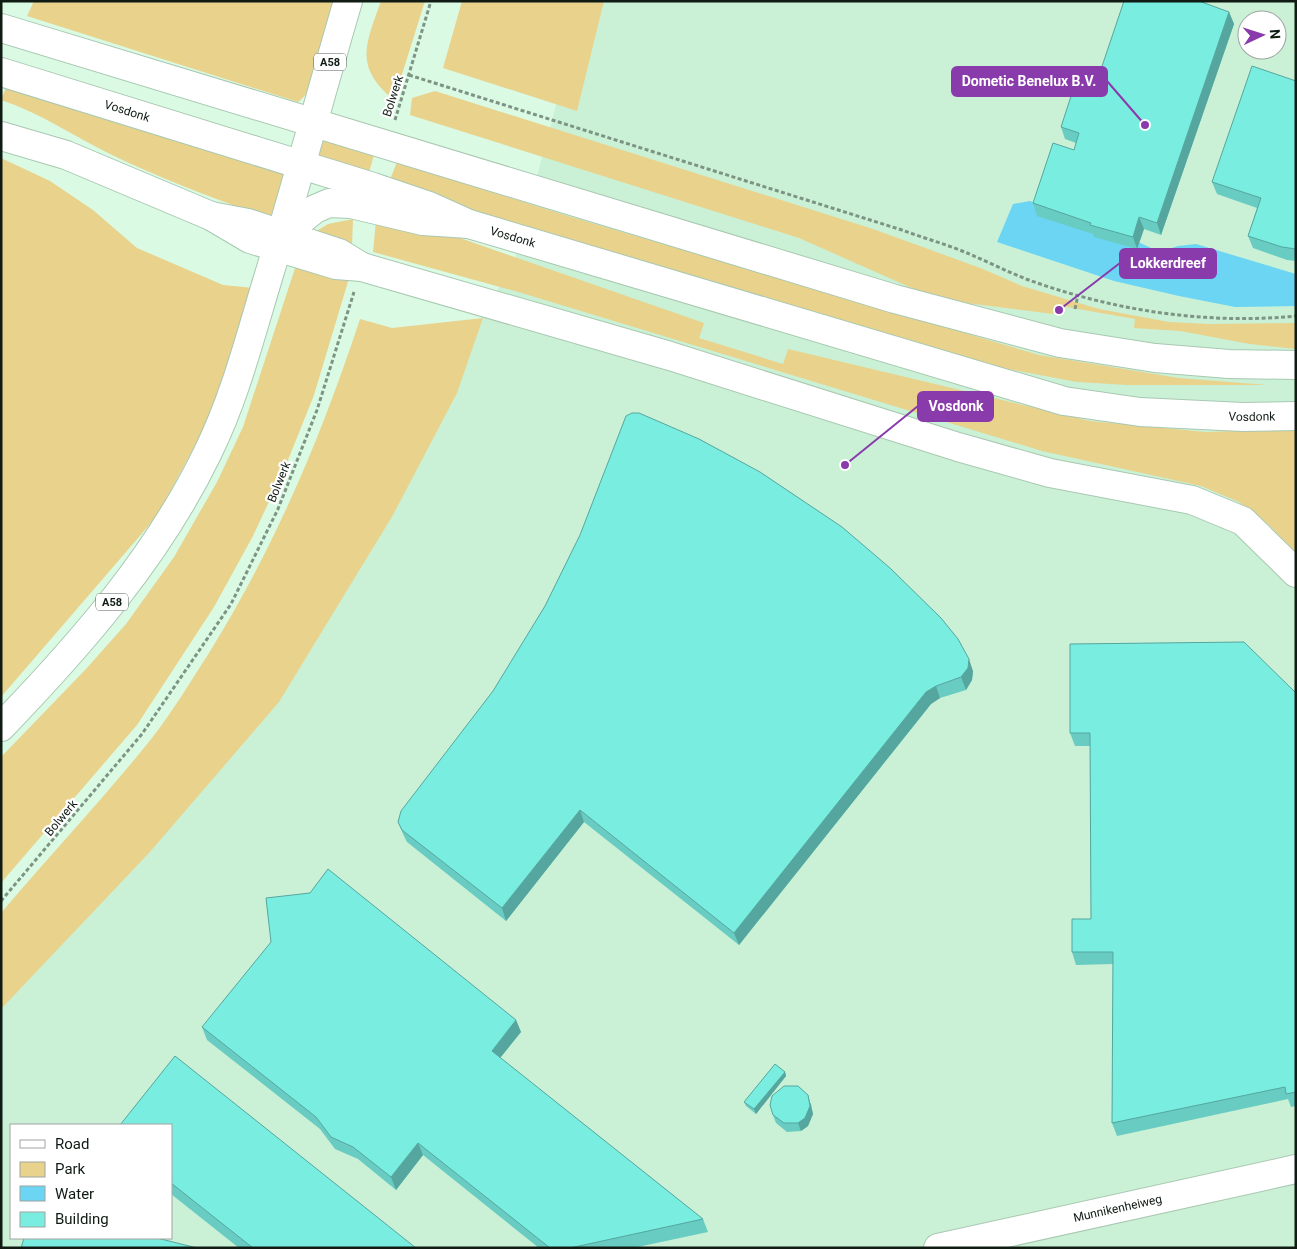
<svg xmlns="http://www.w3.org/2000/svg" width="1297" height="1249" font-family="Roboto,sans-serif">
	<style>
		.built { fill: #caf1d6; fill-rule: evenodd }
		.green { fill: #e9d28c }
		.water { fill: #6bd5f3 }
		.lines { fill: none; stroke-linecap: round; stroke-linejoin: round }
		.minor-casing { stroke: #a9c8b2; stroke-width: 30 }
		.major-casing { stroke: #a9c8b2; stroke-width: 30 }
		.highway-casing { stroke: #a9c8b2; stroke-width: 30 }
		.path { stroke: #7d9484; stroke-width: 3; stroke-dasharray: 4 2.5; stroke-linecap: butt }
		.minor { stroke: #fff; stroke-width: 28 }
		.major { stroke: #fff; stroke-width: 28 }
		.highway { stroke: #fff; stroke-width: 28 }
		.wall { fill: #69ccc2 }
		.shaded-wall { fill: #55a69e }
		.building { fill: #7aede1; stroke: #55a69e }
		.labels { text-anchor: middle; stroke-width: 4.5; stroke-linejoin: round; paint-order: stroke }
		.shield { fill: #fff; stroke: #575f5a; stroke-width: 1 }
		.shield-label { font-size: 11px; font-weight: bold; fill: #0f1b13 }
		.street-label { font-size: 12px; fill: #0f1b13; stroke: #fff }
		.leader { fill: none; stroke: #8a3bab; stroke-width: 2 }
		.callout-dot { fill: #8a3bab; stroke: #fff; stroke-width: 2 }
		.callout { fill: #8a3bab; stroke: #8a3bab; stroke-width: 2 }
		.callout-label { font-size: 14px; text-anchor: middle; font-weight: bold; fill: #fff }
	</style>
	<rect width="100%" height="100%" fill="#dafae4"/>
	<!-- built -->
	<path class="built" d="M584 1H1296V1248H1V952L276 667 514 262ZM1247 20H1277V50H1247ZM11 1125H171V1238H11Z"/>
	<!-- green -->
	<path class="green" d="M34 1H339C331 27 320 88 298 102L27 16Z
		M381 1H425L394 100C353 66 366 44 381 1Z
		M462 1H604L577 111 443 68Z
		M8 83 289 167 270 218C216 200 162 179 110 154 73 136 41 113 1 100Z
		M435 91 873 229 983 269 1022 286 1099 309 1169 322 1209 324 1296 323V349L1250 344 1180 331 1134 328 1135 319 1055 305 1053 314 958 302 914 289 799 238 410 115 412 98Z
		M317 139 374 155 367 179 313 162Z
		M1 158 50 181 93 210 137 248 223 285 254 288 215 408 157 516 1 697Z
		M397 162 568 216 1039 355 1179 378 1268 385H1127L1077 382 997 367 388 185Z
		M353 219 352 246 310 235 328 224Z
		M376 220 400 222 460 238 704 323 699 338 783 364 788 349 1090 421 1206 432 1296 429V553L1269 525 1239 502 1201 486 1042 451 515 291 373 252Z
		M298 259 350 275 314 395 286 465 253 536 214 607 137 725 1 883V757L86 669 126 624 174 557 217 482 243 427Z
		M483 318 457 393 393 515 279 702 149 853 1 1009V913C51 854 104 798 152 738 173 711 191 681 209 653 276 544 320 440 360 319L392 328Z"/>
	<!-- water -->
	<path class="water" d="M1030 201 1125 236 1160 252 1178 246 1196 244 1296 274V306L1235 307 1179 296 1114 281 997 242 1013 204Z"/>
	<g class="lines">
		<defs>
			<g id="minor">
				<path d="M1 136 66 155 211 216"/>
				<path d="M211 216 248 223 339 253 362 267 336 265 250 239Z"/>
				<path d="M362 267 670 356 958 447 1050 473 1192 500 1243 521 1296 573"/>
				<path id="s1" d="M938 1248 1296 1169"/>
			</g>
			<g id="major">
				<path d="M1 28 895 299 1060 343 1155 358 1229 364 1296 365"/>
				<path id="s2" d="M1 72 373 187 429 206 469 224 1064 401 1140 412 1243 417 1296 416"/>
			</g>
			<path id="highway" d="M282 235 315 209 329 203 351 204 423 221 469 224
				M1 727C81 644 158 556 208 452 235 397 250 337 268 278 296 186 321 93 348 1"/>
		</defs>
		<!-- minor casing -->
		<use href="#minor" class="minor-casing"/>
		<!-- major casing -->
		<use href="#major" class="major-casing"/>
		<!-- highway casing -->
		<use href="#highway" class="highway-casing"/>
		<!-- path -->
		<path class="path" d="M409 75 902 230C923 238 946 244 967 253 986 261 1006 271 1026 279 1111 310 1205 325 1296 316
			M395 120 431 1
			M1075 309 1078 295
			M1 901 142 734 231 604 278 509 317 410 354 292"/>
		<!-- minor -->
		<use href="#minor" class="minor"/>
		<!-- major -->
		<use href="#major" class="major"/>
		<!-- highway -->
		<use href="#highway" class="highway"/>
	</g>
	<!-- wall -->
	<path class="wall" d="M1229 12 1234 24 1161 235 1144 229 1137 249 1094 237 1093 234 1037 216 1033 203 1074 150 1076 143 1065 139 1061 127 1093 93Z
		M1296 81V261L1287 260 1253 248 1248 236 1257 208 1217 194 1212 182Z
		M973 671 972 680 966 690 940 698 931 704 739 945 584 822 506 921 407 842 403 834 398 822Z
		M1296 693V1106L1291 1107 1288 1099 1117 1136 1112 1123 1113 964 1076 965 1072 952 1091 919 1090 746H1075L1070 733Z
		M516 1020 521 1032 500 1058 703 1219 708 1232 633 1248H539L423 1155 396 1190 358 1159 335 1149 320 1129 207 1040 202 1027Z
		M785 1072 786 1076 756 1114 746 1106 744 1102Z
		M811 1103 813 1114 808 1126 801 1131 787 1132 776 1123 773 1115Z
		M171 1125 416 1248H239L171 1194Z"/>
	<!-- shaded-wall -->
	<path class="shaded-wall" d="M1229 12 1234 24 1161 235 1157 223Z
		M1139 217 1144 229 1137 249 1133 237Z
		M969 659 973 671 972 680 966 690 961 677Z
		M936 686 940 698 931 704 739 945 734 933 926 692Z
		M580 810 584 822 506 921 502 908Z
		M516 1020 521 1032 496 1063 492 1051Z
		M785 1072 786 1076 756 1114 754 1109Z
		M808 1095 813 1114 808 1126 801 1131 798 1123Z
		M418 1143 423 1155 396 1190 391 1177Z"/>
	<!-- building -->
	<path class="building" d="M1124 1H1199L1229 12 1157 223 1139 217 1133 237 1090 225 1091 223 1033 203 1053 143 1074 150 1079 133 1061 127 1074 87 1093 93Z
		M1252 66 1296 81V249L1282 247 1248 236 1261 198 1212 182Z
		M632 413H639L699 439 760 472 842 527 890 568 941 618 958 639 969 659 968 668 961 677 936 686 926 692 734 933 580 810 502 908 402 830 398 822 401 811 493 691 545 606 580 535 626 416Z
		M1244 642 1296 693V1092L1286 1094 1285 1087 1112 1123 1113 952H1072V919H1091L1090 733H1070V644Z
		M328 869 516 1020 492 1051 703 1219 570 1248H550L418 1143 391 1177 353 1147 331 1137 316 1117 202 1027 271 942 266 898 310 893Z
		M175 1056 416 1248H253L171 1183V1125H120Z
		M775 1064 785 1072 754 1109 744 1102Z
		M784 1086H798L808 1095 810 1106 805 1118 798 1123H784L773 1115 770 1105 772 1096Z
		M24 1238H157L197 1248H21Z"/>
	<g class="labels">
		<!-- shield labels -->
		<g class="shield">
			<rect x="314" y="53.5" width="32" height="17" rx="4"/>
			<rect x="96" y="593.5" width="32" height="17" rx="4"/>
		</g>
		<g class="shield-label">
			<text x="330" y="66">A58</text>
			<text x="112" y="606">A58</text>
		</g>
		<!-- street labels -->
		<g class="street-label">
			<text transform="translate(393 96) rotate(-72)" y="4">Bolwerk</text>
			<text dy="4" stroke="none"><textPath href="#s2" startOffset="132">Vosdonk</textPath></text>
			<text dy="4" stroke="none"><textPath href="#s2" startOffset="538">Vosdonk</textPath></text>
			<text dy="4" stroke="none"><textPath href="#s2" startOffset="1302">Vosdonk</textPath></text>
			<text transform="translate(279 482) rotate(-68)" y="4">Bolwerk</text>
			<text transform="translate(61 818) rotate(-50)" y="4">Bolwerk</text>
			<text dy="4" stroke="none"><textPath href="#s1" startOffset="184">Munnikenheiweg</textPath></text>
		</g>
	</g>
	<!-- callouts -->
	<path class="leader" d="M1145 125L1107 81M1059 310L1120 263M845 465L918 406"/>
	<g class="callout-dot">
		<circle cx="1145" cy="125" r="5"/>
		<circle cx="1059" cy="310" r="5"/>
		<circle cx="845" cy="465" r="5"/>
	</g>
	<g class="callout">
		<rect x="952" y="67" width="155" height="29" rx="5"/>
		<rect x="1120" y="249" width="96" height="29" rx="5"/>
		<rect x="918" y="392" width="75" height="29" rx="5"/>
	</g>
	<g class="callout-label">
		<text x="1029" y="86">Dometic Benelux B.V.</text>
		<text x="1168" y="268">Lokkerdreef</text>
		<text x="956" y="411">Vosdonk</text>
	</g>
	<!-- border -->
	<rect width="1297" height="1249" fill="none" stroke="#0f1b13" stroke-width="5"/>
	<!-- legend -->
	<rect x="10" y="1124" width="162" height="115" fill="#ffffff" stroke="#9fa4a1"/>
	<rect x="20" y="1140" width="25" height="8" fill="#ffffff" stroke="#9fa4a1"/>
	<text x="55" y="1149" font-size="15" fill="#0f1b13">Road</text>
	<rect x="20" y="1162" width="25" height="15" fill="#e9d28c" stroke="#9fa4a1"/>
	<text x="55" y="1174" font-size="15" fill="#0f1b13">Park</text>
	<rect x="20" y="1186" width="25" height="15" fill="#6bd5f3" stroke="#9fa4a1"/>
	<text x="55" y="1199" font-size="15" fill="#0f1b13">Water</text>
	<rect x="20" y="1212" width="25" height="15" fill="#7aede1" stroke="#9fa4a1"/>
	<text x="55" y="1224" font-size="15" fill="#0f1b13">Building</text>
	<!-- north arrow -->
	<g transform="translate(1262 35) rotate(86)"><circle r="24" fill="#ffffff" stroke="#9fa4a1"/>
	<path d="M0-4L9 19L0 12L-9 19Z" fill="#8a3bab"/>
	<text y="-8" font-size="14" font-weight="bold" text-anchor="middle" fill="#0f1b13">N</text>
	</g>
</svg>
